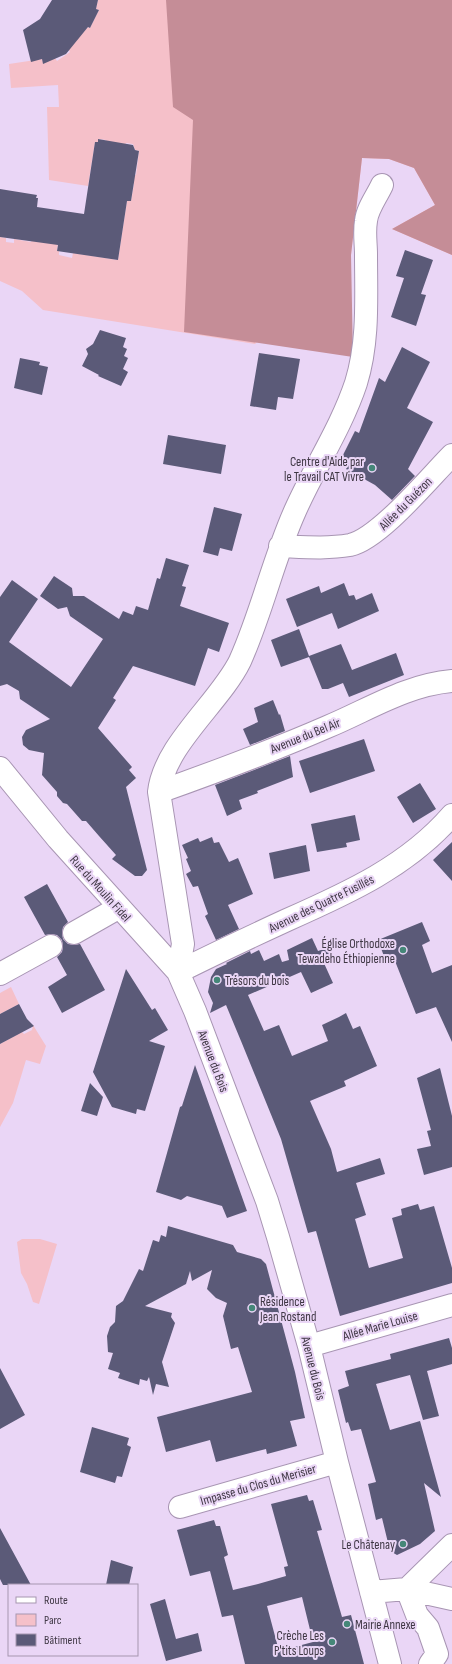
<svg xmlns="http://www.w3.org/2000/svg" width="452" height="1664" font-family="'Sofia Sans Condensed',sans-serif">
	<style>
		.green { fill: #f5c0c9 }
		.forest { fill: #c58d97 }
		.building { fill: #5b5a78; fill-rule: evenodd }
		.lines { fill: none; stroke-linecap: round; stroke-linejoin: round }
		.minor-casing { stroke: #a895b3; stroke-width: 24 }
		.minor { stroke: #fff; stroke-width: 22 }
		.poi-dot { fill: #458778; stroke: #ead6f6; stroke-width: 1.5 }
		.labels { text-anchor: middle; stroke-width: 4; stroke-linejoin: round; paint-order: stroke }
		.poi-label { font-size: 13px; fill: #3f3744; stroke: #ead6f6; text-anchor: end }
		.street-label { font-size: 13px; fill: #3f3744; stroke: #ead6f6 }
	</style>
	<rect width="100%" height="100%" fill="#ead6f6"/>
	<!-- green -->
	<path class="green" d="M98 0H452V255L392 229 435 205 414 168 389 159 362 158 351 255 255 344 43 310 22 291 0 281V237L6 238V242L14 243V239L31 242 32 239 59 236 57 251H59V255L72 258 73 253 118 260 127 201H131L134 184 130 183 132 175H136L139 151 135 150 133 144 126 143 125 146 105 143 106 140 99 139 98 142H95L88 186 49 180 47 107H59L58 85 11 88 9 64 42 59 43 63 55 58 57 61 70 52 68 49 88 27 90 28 99 10 96 9Z
		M11 987 19 1004 0 1014V993Z
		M33 1025 46 1046 40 1064 26 1060 13 1103 0 1127V1044L22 1032 24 1034 32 1030Z
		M22 1239H40L57 1244 39 1304 33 1302 27 1284 21 1273 17 1242Z"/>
	<!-- forest -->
	<path class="forest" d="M166 0H452V255L392 229 435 205 414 168 389 159 362 158 351 255 353 357 184 332 193 120 173 107Z"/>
	<!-- building -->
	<path class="building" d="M52 0H98L96 9 99 10 90 28 88 27 66 54 43 64 42 59 31 62 23 30 40 19Z
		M98 139 133 145 135 150 139 151 131 201H127L118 260 57 251 58 245 0 237V189L37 195 36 198H38L37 207 84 214 95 142H98Z
		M405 250 433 260 421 294 426 295 416 326 391 317 404 278 396 276Z
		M100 330 126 338 123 347 127 349 124 356 128 358 123 369 128 372 121 386 98 376 99 375 82 366 88 354 86 349 93 344Z
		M402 347 430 362 407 408 433 422 408 469 415 476 392 500 375 485 346 469 348 466 340 461 355 431 359 433 379 378 385 382Z
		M259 353 300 359 293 399 278 397 276 410 250 406Z
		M20 358 40 362 39 365 48 367 42 395 14 388Z
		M168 435 226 445 221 474 163 464Z
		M214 507 242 514 232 551 220 548 218 556 203 552Z
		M166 558 189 565 182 586 186 587 180 606 229 623 219 652 208 648 195 686 133 666 113 698 116 700 98 728 132 767 129 770 136 778 126 787 147 870 142 876H135L112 859 116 855 99 836 86 821H82L67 804 63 803 57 796V792L42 775 44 753 29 750 23 745 22 737 26 730 50 719 20 699 19 691 7 684 0 686V597L12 580 38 599 9 642 71 687 103 639 70 616 67 607 58 609 40 596 54 576 72 588 73 596H84L119 619 123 611 133 615 136 606 148 610 157 578 160 579Z
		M344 583 349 596 354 595 356 600 372 593 379 611 338 629 332 613 297 627 286 599 319 586 321 593Z
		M299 629 309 656 341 644 352 670 396 653 404 675 349 697 343 683 328 689H322L309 657 281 667 271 640Z
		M273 700 279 715 280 714 285 731 250 745 243 729 258 722 254 708Z
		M364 739 375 771 310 793 299 761Z
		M290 756 293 777 257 791 258 793 239 800 242 809 227 816 215 785Z
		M420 783 436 809 413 823 397 797Z
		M355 815 360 840 346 843 347 847 317 852 311 824Z
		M212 837 214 843 219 842 229 862 238 858 253 894 228 905 239 929 216 940 205 916 208 914 198 886 193 887 186 874 191 871 186 859 188 858 182 845 198 838 200 842Z
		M452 842V881L433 860Z
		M306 845 310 871 274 879 269 853Z
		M47 884 68 922 63 927 62 933 63 939 68 944 74 945 80 944 105 990 62 1013 48 987 67 975 57 957 62 952 63 947 62 940 57 935 51 934 45 935 24 897Z
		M422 922 430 941 422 945 432 973 452 965V1042L436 1007 416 1014 393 956 385 959 378 940Z
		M312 938 318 951 330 947 333 957 323 961 333 983 311 993 301 972 248 995 264 1031 279 1025 292 1056 328 1041 322 1025 339 1017 346 1013 353 1029 360 1026 377 1066 344 1081 346 1086 310 1101 331 1149 337 1172 380 1158 385 1174 356 1183 366 1215 355 1219 369 1268 403 1258 392 1218 402 1215 401 1209 418 1204 420 1210 434 1206 452 1268V1283L340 1316 316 1231 308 1233 281 1139 241 1041 226 1005 210 1013 213 1003 208 992 211 977 216 969 227 964 226 963 250 951 251 954 259 950 264 961 279 954 282 962 289 960 287 950Z
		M126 969 152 1010 155 1008 168 1030 149 1041 165 1046 145 1111 137 1109 136 1114 112 1107 93 1072Z
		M19 1004 27 1019 34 1026 0 1044V1014Z
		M195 1065 247 1211 227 1218 222 1206 187 1196 181 1200 156 1192 180 1107 182 1106Z
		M440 1068 452 1116V1167L424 1175 417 1149 431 1146 427 1131 431 1130 417 1078Z
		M90 1083 103 1097 97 1116 81 1111Z
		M168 1226 233 1245 237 1252 261 1259 266 1264 295 1372 305 1418 290 1421 297 1446 267 1454 266 1449 216 1462 210 1440 166 1452 157 1417 252 1392 238 1347 231 1349 223 1316 227 1303 216 1298 207 1289 212 1270 192 1281 190 1271 186 1284 145 1306 172 1313 171 1317 175 1323 162 1362 169 1387 156 1384 153 1395 149 1377 147 1381 140 1379 139 1385 118 1378 120 1373 108 1369 113 1353 108 1352 107 1336 110 1327 115 1322 116 1306 123 1301 139 1269 143 1271 153 1240 159 1242 161 1235 166 1237Z
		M449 1338 452 1348V1364L427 1371 439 1416 423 1420 410 1375 376 1384 390 1430 420 1421 441 1497 424 1483 435 1531 420 1544 397 1555 390 1551 382 1518 376 1520 368 1484 376 1482 361 1429 351 1431 348 1422 346 1423 338 1390 349 1386 345 1371 391 1359 390 1354Z
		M0 1368 25 1415 0 1429Z
		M92 1427 129 1438 127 1445 131 1447 122 1477 117 1476 115 1483 80 1472Z
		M307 1495 309 1501 313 1500 322 1530 317 1531 342 1617 351 1615 364 1664H245L233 1615 222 1617 210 1571 190 1576 177 1530 214 1520 216 1526H220L228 1555 224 1557 233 1590 258 1584 286 1576 284 1567 288 1566 271 1504ZM302 1597 313 1642 279 1651 267 1606Z
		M0 1528 31 1585H3L0 1579Z
		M111 1560 133 1567 129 1585H106Z
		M165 1599 176 1639 198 1633 202 1651 166 1661 150 1604Z"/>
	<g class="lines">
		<defs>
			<path id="minor" d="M280 546C304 547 327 549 350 545 379 539 430 477 452 455
				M0 768 58 839 178 972 195 1011 267 1201 278 1237 309 1346 337 1462 390 1664
				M159 792C215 772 272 751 327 727 368 710 406 685 452 681
				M74 933 118 908
				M178 972 183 944 159 792C164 745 220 702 240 661 262 612 273 560 295 511 314 468 341 428 356 383 369 341 366 297 366 254 366 244 364 232 366 221 367 209 377 196 382 185
				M178 972C214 954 250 937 287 920 348 893 408 866 452 815
				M0 974 51 946
				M309 1346 452 1305
				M180 1507 337 1462
				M407 1589 452 1545
				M407 1589 452 1599
				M371 1592 407 1589 417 1615 428 1628 437 1654 430 1664"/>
		</defs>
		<!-- minor casing -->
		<use href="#minor" class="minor-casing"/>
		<!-- minor -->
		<use href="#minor" class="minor"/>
	</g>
	<!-- markers -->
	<g class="poi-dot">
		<circle cx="372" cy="468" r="4"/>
		<circle cx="403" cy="950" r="4"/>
		<circle cx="217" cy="980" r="4"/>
		<circle cx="252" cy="1308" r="4"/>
		<circle cx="403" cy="1544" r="4"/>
		<circle cx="347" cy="1624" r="4"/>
		<circle cx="332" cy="1642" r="4"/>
	</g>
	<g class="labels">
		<!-- poi labels -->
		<g class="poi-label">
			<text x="364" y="466">Centre d'Aide par<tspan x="364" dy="15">le Travail CAT Vivre</tspan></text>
			<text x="395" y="948">Église Orthodoxe<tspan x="395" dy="15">Tewadeho Éthiopienne</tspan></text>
			<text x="225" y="985" text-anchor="start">Trésors du bois</text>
			<text x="260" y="1306" text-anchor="start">Résidence<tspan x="260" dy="15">Jean Rostand</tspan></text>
			<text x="395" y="1549">Le Châtenay</text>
			<text x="355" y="1629" text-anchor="start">Mairie Annexe</text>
			<text x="324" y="1640">Crèche Les<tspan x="324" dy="15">P'tits Loups</tspan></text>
		</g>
		<!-- street labels -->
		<g class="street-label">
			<text transform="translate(405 503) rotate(-45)" y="5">Allée du Guézon</text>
			<text transform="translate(305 735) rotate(-22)" y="5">Avenue du Bel Air</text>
			<text transform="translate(101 888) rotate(48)" y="5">Rue du Moulin Fidel</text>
			<text transform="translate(321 903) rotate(-26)" y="5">Avenue des Quatre Fusillés</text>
			<text transform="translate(214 1061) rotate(69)" y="5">Avenue du Bois</text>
			<text transform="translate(380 1325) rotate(-16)" y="5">Allée Marie Louise</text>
			<text transform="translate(314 1368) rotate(76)" y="5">Avenue du Bois</text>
			<text transform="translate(258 1484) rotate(-16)" y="5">Impasse du Clos du Merisier</text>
		</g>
	</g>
	<!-- legend -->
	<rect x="8" y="1584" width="130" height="72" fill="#ead6f6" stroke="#a696af"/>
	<rect x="16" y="1597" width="20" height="6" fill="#ffffff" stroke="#a696af"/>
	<text x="44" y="1604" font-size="12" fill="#3f3744">Route</text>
	<rect x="16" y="1614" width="20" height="12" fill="#f5c0c9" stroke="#a696af"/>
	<text x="44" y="1624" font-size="12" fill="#3f3744">Parc</text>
	<rect x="16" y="1634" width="20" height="12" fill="#5b5a78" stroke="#a696af"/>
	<text x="44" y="1644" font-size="12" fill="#3f3744">Bâtiment</text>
</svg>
